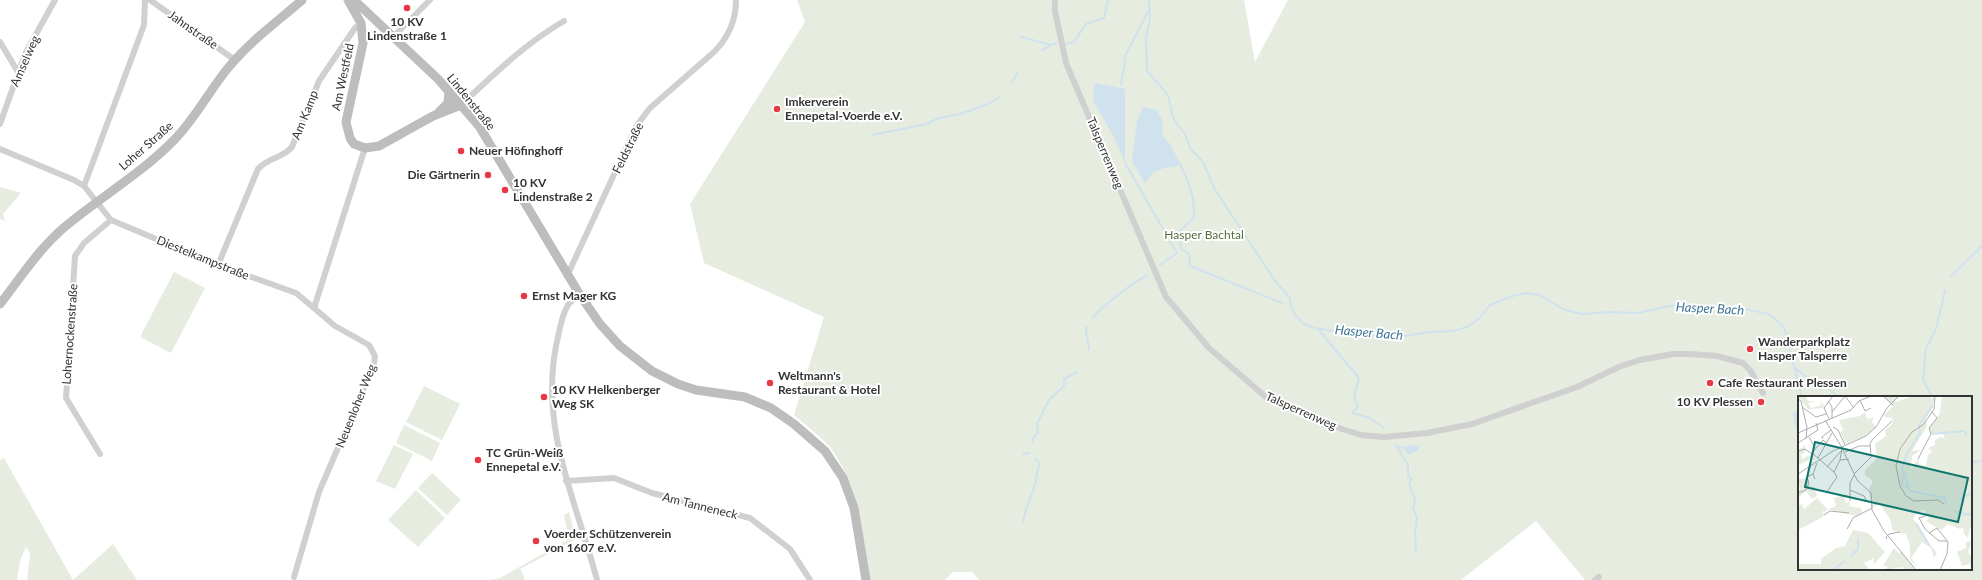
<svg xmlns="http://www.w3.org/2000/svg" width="1982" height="580" font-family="Lato,sans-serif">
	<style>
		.green { fill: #e6ecdf; fill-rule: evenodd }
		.water { fill: #cfe2ee }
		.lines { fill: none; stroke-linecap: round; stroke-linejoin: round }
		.stream { stroke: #cfe2ee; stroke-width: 2 }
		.minor { stroke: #d0d0d0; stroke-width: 6 }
		.secondary { stroke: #bdbdbd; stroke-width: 9 }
		.poi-dot { fill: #e63946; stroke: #fff; stroke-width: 1.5 }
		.labels { text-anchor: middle; stroke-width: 4; stroke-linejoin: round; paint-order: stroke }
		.poi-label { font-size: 12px; font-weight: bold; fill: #333; stroke: #fff; text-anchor: start }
		.street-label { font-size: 12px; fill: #333; stroke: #fff }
		.park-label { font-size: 12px; fill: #56703f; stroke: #fff }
		.water-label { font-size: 13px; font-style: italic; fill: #3f7597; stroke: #fff }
		.inset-river { fill: none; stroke: #cfe2ee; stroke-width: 2 }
		.inset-road { fill: none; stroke: #adadad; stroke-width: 1 }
		.view { fill: #0f766e; fill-opacity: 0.15; stroke: #0f766e; stroke-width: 2 }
		.inset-edge { fill: none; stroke: #333; stroke-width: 2 }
	</style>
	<rect width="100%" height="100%" fill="#fff"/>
	<!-- green -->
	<path class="green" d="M797 0H1244L1255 62 1288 0H1982V580H1585L1536 521 1461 580H979L972 572H953L945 580H868C861 534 859 484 829 446 819 435 805 425 794 415L824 317 704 263 690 204 805 22ZM1799 397H1971V569H1799Z
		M0 187 21 193 3 214 5 221 0 219Z
		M174 272 205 288 171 353 140 337Z
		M424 386 460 404 442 440 406 422Z
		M404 425 440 443 432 461 396 443Z
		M394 445 413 454 395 489 376 481Z
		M4 458 73 580 113 544 137 580H27L30 553 26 547 20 561 17 580H0V460Z
		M432 473 461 500 447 515 418 488Z
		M416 490 445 518 418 547 388 520Z
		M569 512 576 539 520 569 525 578 523 580H490L500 578 569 539 564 515Z"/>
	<!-- water -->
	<path class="water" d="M1096 83 1125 89V163L1114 137 1094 102 1093 89Z
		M1143 107 1157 110 1163 122 1162 135 1171 145 1179 162 1178 166C1162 169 1154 167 1146 183L1144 182 1132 161 1137 121Z
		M1799 410V432L1796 429 1793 414Z
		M1420 445 1418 450 1410 455 1405 452 1406 446Z"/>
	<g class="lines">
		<!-- stream -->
		<path class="stream" d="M1149 0 1150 18 1146 39 1147 71 1168 95 1173 118 1185 134 1190 148 1203 162 1214 188 1275 281 1290 298 1291 307 1296 316 1304 324 1314 328 1353 334 1399 337 1429 332 1453 331 1467 327 1480 318 1490 305 1512 296 1527 293 1539 295 1565 310 1583 314 1609 312 1638 313 1669 306 1685 305 1741 308 1769 314 1784 327 1802 397
			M1021 37 1051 45 1057 43
			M1066 44 1074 42 1086 24 1104 18 1108 0
			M1042 50 1050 46
			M1012 83 1017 73
			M1121 85 1126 54 1149 10
			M872 135 927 124 939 118 960 114 988 104 1000 97
			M1179 162C1188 180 1195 197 1194 217L1179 232 1181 249 1189 254 1190 266 1282 303
			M1125 163 1177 253 1160 265
			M1951 276 1982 246
			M1093 318C1099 309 1138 278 1147 276
			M1087 327 1086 331 1089 349
			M1318 329 1359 378 1354 397 1358 406 1352 413 1370 418 1384 428
			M1795 368 1821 389
			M1816 384 1823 383 1838 397
			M1931 395 1923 380 1926 348 1936 329 1945 291
			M1033 442V438L1038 433 1037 424 1049 400 1064 386V379L1077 372
			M1396 445 1408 465V477L1412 479 1409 484 1415 499 1413 508 1417 518 1415 532 1416 553
			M1398 447 1406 448
			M1023 454 1030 453
			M1971 462 1982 461
			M1023 522C1025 509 1030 500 1034 488 1037 479 1036 472 1040 463L1035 459"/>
		<!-- minor -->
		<path class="minor" d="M150 0 235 60
			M1055 0V11L1066 63 1166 297 1209 348 1266 397 1342 429 1361 435 1384 437 1427 433 1472 424 1577 387 1621 366 1640 360 1673 354H1690L1717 356 1743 363 1750 370 1763 393
			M393 37 430 0
			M0 42 18 72
			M461 105C494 74 526 43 564 21
			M0 124 25 54 55 0
			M0 149 74 180 84 186 111 220 218 265 296 293 314 308
			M84 186 144 25 145 0
			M218 265 258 169C267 158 283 158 292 147L319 81 355 28 361 23
			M567 276 637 125 650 108 714 52C729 37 736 21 736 0
			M580 295C576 298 571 301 568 305 561 316 559 333 556 346 540 430 576 500 597 580
			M100 454 66 398 75 256 84 243 111 220
			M566 481 614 478 652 493 750 518 790 549 810 580
			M294 577 319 492 374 364 375 356 369 345 335 326 314 308 365 148
			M1595 580 1599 577"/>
		<!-- secondary -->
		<path class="secondary" d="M348 0 361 23 363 43 346 122 350 138 354 144 365 148 379 146 433 116 461 105
			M354 0 438 79 479 126 580 295 600 324 620 346 652 371 678 384 696 390 745 397 771 408 794 424 825 451 843 478 854 508 866 580
			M438 113 448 103 449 92
			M0 304C21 277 40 247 67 225 102 196 142 173 174 140 195 119 209 91 228 68 249 42 277 22 302 0"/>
	</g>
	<!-- markers -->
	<g class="poi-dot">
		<circle cx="407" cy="8" r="4"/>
		<circle cx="777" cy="109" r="4"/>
		<circle cx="461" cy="151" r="4"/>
		<circle cx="488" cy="175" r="4"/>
		<circle cx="505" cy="190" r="4"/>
		<circle cx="524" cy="296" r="4"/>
		<circle cx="1750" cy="349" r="4"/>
		<circle cx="770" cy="383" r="4"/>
		<circle cx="1710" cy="383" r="4"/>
		<circle cx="544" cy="397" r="4"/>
		<circle cx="1761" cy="402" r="4"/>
		<circle cx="478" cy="460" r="4"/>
		<circle cx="536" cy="541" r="4"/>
	</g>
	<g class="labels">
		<!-- poi labels -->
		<g class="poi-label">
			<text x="407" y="26" text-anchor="middle">10 KV<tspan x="407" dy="14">Lindenstraße 1</tspan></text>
			<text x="785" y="106">Imkerverein<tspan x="785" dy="14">Ennepetal-Voerde e.V.</tspan></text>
			<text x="469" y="155">Neuer Höfinghoff</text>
			<text x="480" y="179" text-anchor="end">Die Gärtnerin</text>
			<text x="513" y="187">10 KV<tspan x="513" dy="14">Lindenstraße 2</tspan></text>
			<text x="532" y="300">Ernst Mager KG</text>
			<text x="1758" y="346">Wanderparkplatz<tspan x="1758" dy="14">Hasper Talsperre</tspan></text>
			<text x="778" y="380">Weltmann's<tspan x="778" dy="14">Restaurant &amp; Hotel</tspan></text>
			<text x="1718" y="387">Cafe Restaurant Plessen</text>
			<text x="552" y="394">10 KV Helkenberger<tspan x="552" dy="14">Weg SK</tspan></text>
			<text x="1753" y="406" text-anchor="end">10 KV Plessen</text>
			<text x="486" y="457">TC Grün-Weiß<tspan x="486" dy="14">Ennepetal e.V.</tspan></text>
			<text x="544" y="538">Voerder Schützenverein<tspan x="544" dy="14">von 1607 e.V.</tspan></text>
		</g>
		<!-- street labels -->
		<g class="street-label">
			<text transform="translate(193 30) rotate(35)" y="4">Jahnstraße</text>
			<text transform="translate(25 61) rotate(-66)" y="4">Amselweg</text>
			<text transform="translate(343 77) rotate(-78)" y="4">Am Westfeld</text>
			<text transform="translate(471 102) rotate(51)" y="4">Lindenstraße</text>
			<text transform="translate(305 115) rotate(-68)" y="4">Am Kamp</text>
			<text transform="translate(146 146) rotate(-41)" y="4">Loher Straße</text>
			<text transform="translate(628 148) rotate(-64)" y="4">Feldstraße</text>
			<text transform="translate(1105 153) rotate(67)" y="4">Talsperrenweg</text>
			<text transform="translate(203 258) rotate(22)" y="4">Diestelkampstraße</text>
			<text transform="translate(70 334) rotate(-86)" y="4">Lohernockenstraße</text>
			<text transform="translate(356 406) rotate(-68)" y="4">Neuenloher Weg</text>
			<text transform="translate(1301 411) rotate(24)" y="4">Talsperrenweg</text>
			<text transform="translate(700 506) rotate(14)" y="4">Am Tanneneck</text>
		</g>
		<!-- park labels -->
		<g class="park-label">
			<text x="1204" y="239">Hasper Bachtal</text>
		</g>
		<!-- water labels -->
		<g class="water-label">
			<text transform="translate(1710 308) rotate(3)" y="5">Hasper Bach</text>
			<text transform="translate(1369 332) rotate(5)" y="5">Hasper Bach</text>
		</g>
	</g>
	<!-- overview -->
	<g transform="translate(1798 396)">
		<rect width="174" height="174" fill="#fff"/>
		<path d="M0 0H8L10 5H16L10 7 13 12 24 9 22 5 26 9 25 12 10 13ZM85 0H101L96 4 98 6 115 0H132L133 3 137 1 133 14 128 22 129 30 114 55 123 54 114 60 113 73 120 63 121 68 128 70 130 59 134 56 130 52 137 49V44L143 41 147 43 145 37 133 38 131 32 142 17 144 0H174V133L172 132 170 142 166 138 165 131 162 133 150 128 143 134 128 125 131 123 126 114 118 118 115 123 139 158 136 161 133 152 124 146 113 162 121 174 112 163V149L108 138 95 135 92 123 82 108 74 112 71 93 75 85 67 79V74L79 62 77 48 88 40 87 34 95 27 94 22 87 21 86 19 95 10ZM67 16 69 23 76 21 74 26 78 31 67 40 48 48 42 36 45 34 41 24 62 20ZM7 49 8 55 3 59 4 63 12 59 15 62 3 68 0 66V55ZM9 82 12 92 16 90 19 100 14 103 8 95 0 102 2 92 0 83ZM51 98 46 101 48 107 39 110 52 106 51 110 63 112 64 116 58 120 30 113 38 110 36 102ZM19 102 30 114 25 116 26 119 23 122 0 134V110L4 108 6 113ZM55 134 70 137 87 156 75 169 76 162 66 167 72 174H0V168H23V163L38 152 47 150ZM174 145 170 156 174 162V174L172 168 164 170 159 156 168 152V146ZM96 152 101 158 103 155 116 172 114 174H105V171L87 174 90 171 85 170Z" fill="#e6ecdf"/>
		<path class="inset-river" d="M135 9 121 29 122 37 109 58 104 72 112 95 147 102 149 110M134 38 166 35 169 40M105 80 104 88 110 92M163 102 174 97M157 116 174 119M118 127 131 149M52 161 60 153V142M35 174 47 165"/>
		<path class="inset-road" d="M47 0 56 12M85 0 95 9M137 0 136 13 126 28 114 36 102 53 98 70 102 90 108 100 116 105 140 104 146 108M0 3 3 5 9 32 8 43M62 4 67 15 73 12M30 5 34 11V22M4 11 18 21 28 18M34 16 47 0M31 23 26 12 35 0M27 24 43 50M35 31 40 34 47 49M0 37 53 14 61 5 73 0M11 41 17 52M25 43 24 41 33 34M75 43 94 25M0 47 20 34 18 27M28 47 25 44 14 57 36 76M43 50 59 84 73 97 74 114 86 135 118 174M44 53 42 64 51 63M0 55 7 53 14 58M47 56 61 50H72M20 62 34 37M120 63 133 38 131 32 139 22 134 16M29 71 43 55M0 78 35 55 68 40 78 31 89 12 101 0M56 78 73 61 72 47 75 43M17 83 15 78 19 67M52 94 66 100 69 106M29 96 39 81 36 76 42 64M0 97 8 94 11 87 9 81 15 78M52 105V87L56 79M26 119 32 115 51 117M130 119 121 122 127 133 141 145H149M49 133 55 122 74 112M131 137 139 132 150 146 149 158 142 174M89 143 88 141 91 138 102 136"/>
		<path class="view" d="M17 46 170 82 160 126 7 91Z"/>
		<rect width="174" height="174" class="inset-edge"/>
	</g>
</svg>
